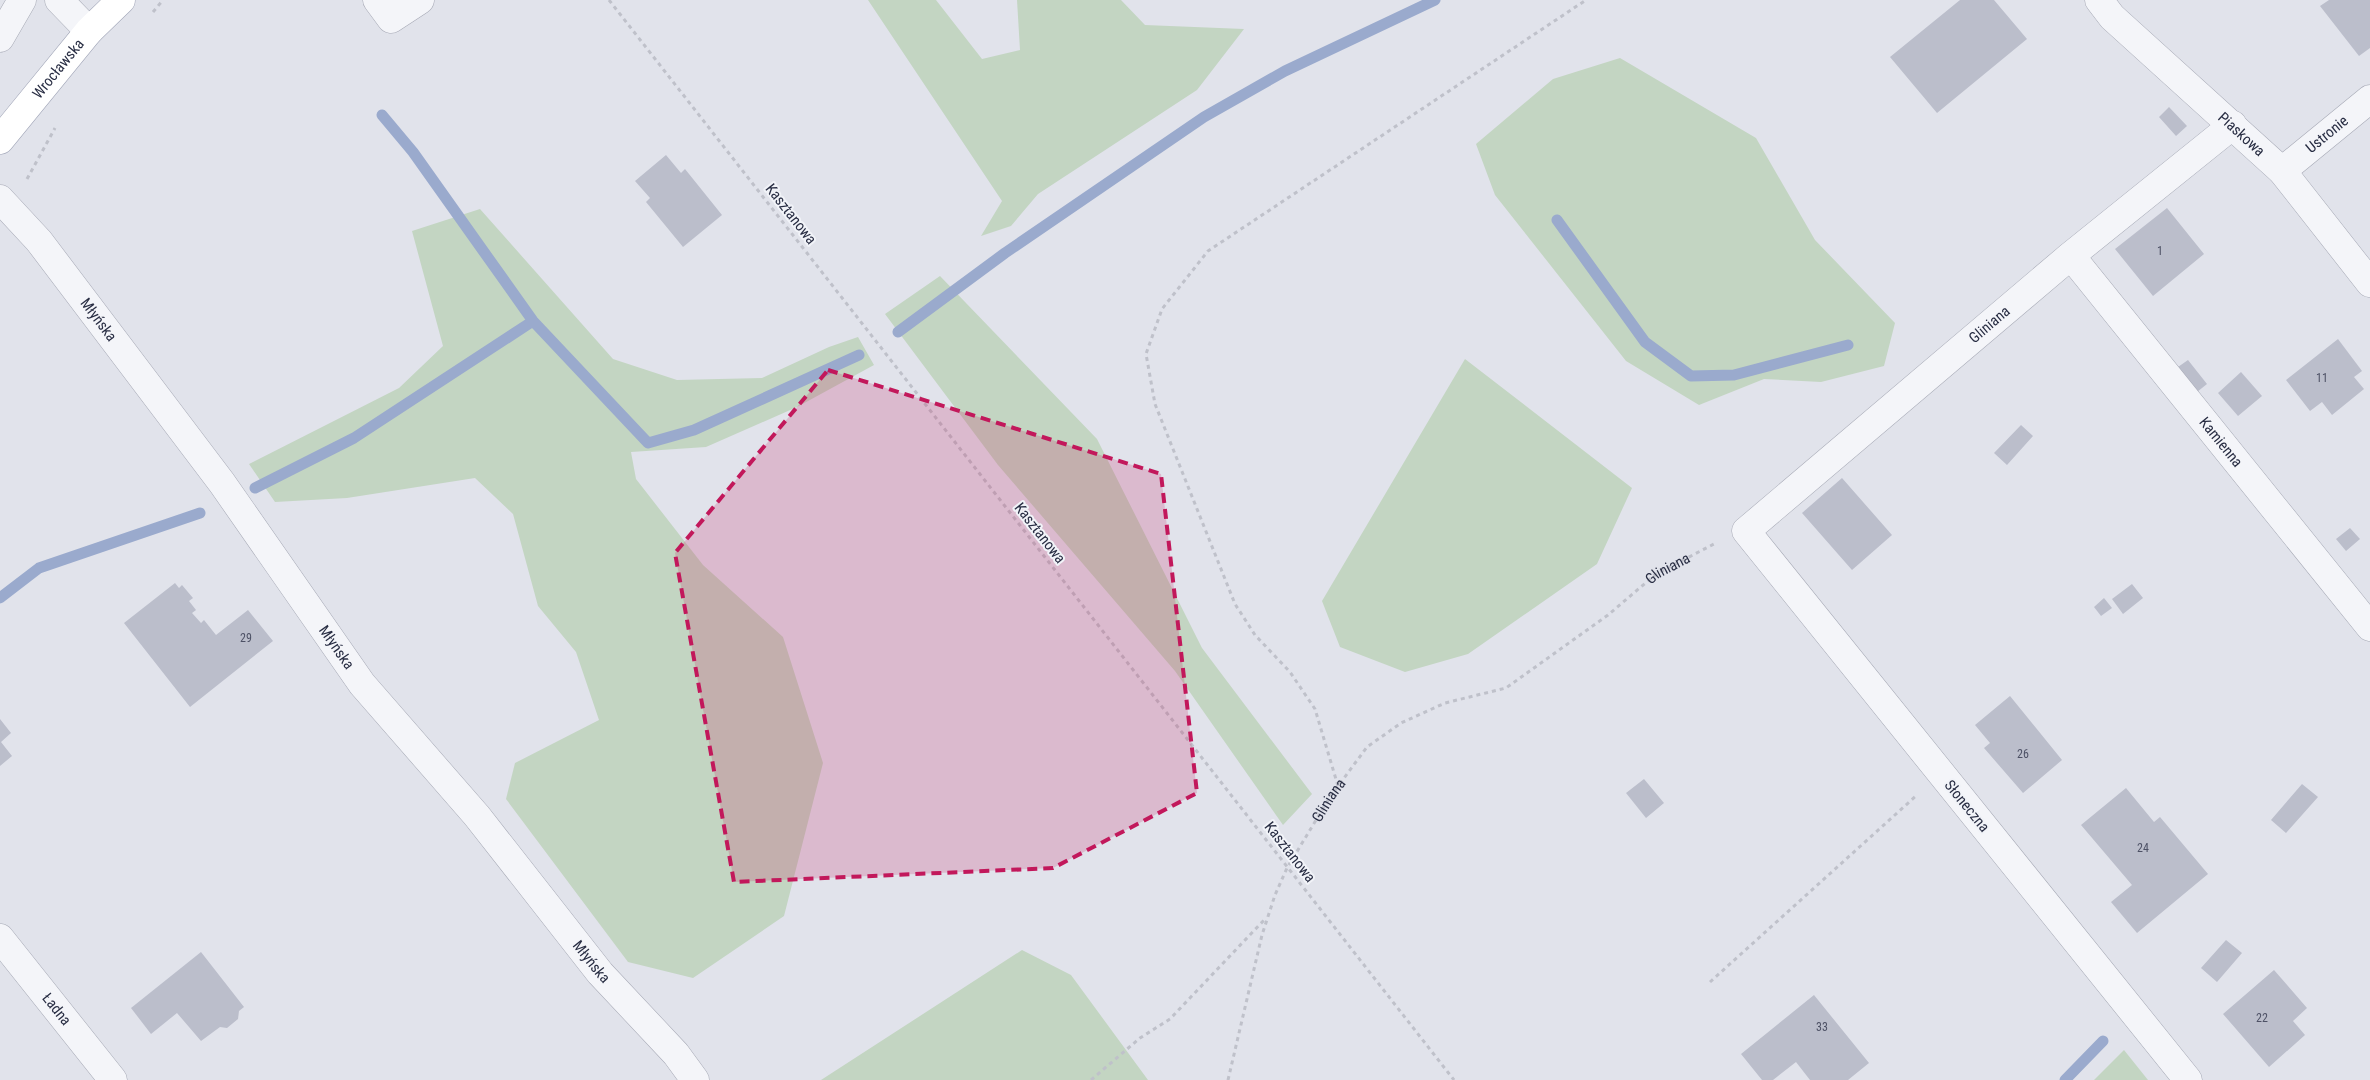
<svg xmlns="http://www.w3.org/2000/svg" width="2370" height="1080" font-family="'Roboto Condensed',sans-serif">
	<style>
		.green { fill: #c3d5c2 }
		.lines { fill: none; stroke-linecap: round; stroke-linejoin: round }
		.stream { stroke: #9aaacd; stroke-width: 11 }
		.building { fill: #bbbecb }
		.minor-casing { stroke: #a6a9b5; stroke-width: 29 }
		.major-casing { stroke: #a0a5b7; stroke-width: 29 }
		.path { stroke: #bfc1ca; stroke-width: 3; stroke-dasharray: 4 4; stroke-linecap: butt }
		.minor { stroke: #f4f5f9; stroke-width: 28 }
		.major { stroke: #fff; stroke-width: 28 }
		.marked { fill: #c2185b; fill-opacity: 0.2; stroke: #c2185b; stroke-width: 4; stroke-dasharray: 10 6; stroke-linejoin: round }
		.labels { text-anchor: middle; stroke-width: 4; stroke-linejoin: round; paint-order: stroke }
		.number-label { font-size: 12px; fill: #4d5165 }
		.street-label { font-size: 15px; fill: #282d43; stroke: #f1f3f8 }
	</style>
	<rect width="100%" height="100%" fill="#e1e3eb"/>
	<!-- green -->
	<path class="green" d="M868 0H936L982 59 1020 50 1017 0H1121L1145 25 1244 29 1197 90 1038 194 1011 226 981 236 1002 201Z
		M1620 58 1756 138 1815 240 1895 323 1884 366 1821 382 1764 379 1699 405 1626 361 1495 195 1476 144 1553 79Z
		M480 209 613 359 677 380 762 378 829 347 858 337 874 365 797 407 706 447 631 452 636 479 703 565 783 637 823 763 784 916 693 978 628 962 506 799 515 763 599 720 576 652 538 606 513 514 475 478 347 498 275 502 249 464 399 388 443 346 412 231Z
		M940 276 1097 439 1202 648 1312 794 1283 825 1175 671 998 465 885 314Z
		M1465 359 1632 488 1597 564 1468 654 1405 672 1340 647 1322 601Z
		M1022 950 1071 975 1148 1080H821Z
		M2124 1050 2148 1080H2094Z"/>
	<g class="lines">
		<!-- stream -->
		<path class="stream" d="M382 115 413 152 533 321 648 443 694 430 859 355
			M1557 220 1645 342 1691 376 1734 375 1848 345
			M898 332 1005 253 1204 117 1285 71 1435 0
			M255 488 354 438 533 321
			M0 598 39 568 200 513
			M2065 1080 2103 1041"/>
	</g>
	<!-- building -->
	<path class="building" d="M1960 0H1994L2027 39 1937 113 1890 57Z
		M2329 0H2370V48L2359 56 2320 6Z
		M2169 107 2187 126 2176 136 2159 117Z
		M666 155 681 173 685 169 722 215 683 247 646 202 650 198 635 181Z
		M2167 208 2204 254 2153 296 2115 249Z
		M2338 339 2362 371 2354 377 2364 389 2332 415 2322 402 2310 411 2286 380Z
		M2188 360 2207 384 2197 392 2178 367Z
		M2241 372 2262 396 2238 416 2218 393Z
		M2021 425 2033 436 2007 465 1994 453Z
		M1842 478 1892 535 1852 570 1802 513Z
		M2350 528 2360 539 2346 551 2336 539Z
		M175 583 179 588 182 585 193 598 189 601 196 610 192 613 201 623 204 620 216 635 248 610 273 641 190 707 124 623Z
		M2132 584 2143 598 2123 614 2112 599Z
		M2104 598 2112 608 2101 616 2094 607Z
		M2010 696 2062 760 2023 793 1984 748 1990 743 1975 725Z
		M0 719 11 733 1 742 12 756 0 766Z
		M1644 779 1664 803 1646 818 1626 793Z
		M2302 784 2318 797 2286 833 2271 820Z
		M2126 788 2154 822 2160 817 2208 874 2137 933 2111 902 2132 885 2081 825Z
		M2226 940 2242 953 2217 982 2201 968Z
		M201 952 244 1007 239 1011 238 1019 227 1028 220 1027 201 1041 177 1013 151 1034 131 1008Z
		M2274 970 2307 1008 2293 1021 2305 1035 2269 1067 2223 1014Z
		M1814 995 1869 1063 1848 1080H1810L1796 1062 1773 1080H1762L1741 1054Z"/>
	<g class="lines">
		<defs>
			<g id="minor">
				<path d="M59 0 89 31"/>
				<path d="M377 0 391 19 420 0"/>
				<path id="s2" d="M2099 0 2112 17 2282 171 2370 283"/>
				<path d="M0 38 22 0"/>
				<path id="s3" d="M2282 171 2370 99"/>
				<path id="s4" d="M0 199 39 241 222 483 362 684 477 816 600 973 676 1054 695 1080"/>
				<path id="s5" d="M2071 256 2370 627"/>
				<path id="s6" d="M0 938 113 1080"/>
				<path id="s7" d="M2188 1080 1746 531 2069 257 2233 125"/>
			</g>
			<g id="major">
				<path id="s8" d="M0 140 89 31 121 0"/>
			</g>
		</defs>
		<!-- minor casing -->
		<use href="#minor" class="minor-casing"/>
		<!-- major casing -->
		<use href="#major" class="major-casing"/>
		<!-- path -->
		<g class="path">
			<path d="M609 0 1454 1080"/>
			<path d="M153 12 163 0"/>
			<path d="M27 179 55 128"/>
			<path d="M1338 786 1315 709 1290 672 1255 635 1235 604 1155 404 1146 354 1162 309 1208 251 1586 0"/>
			<path d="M1710 982 1917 795"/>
			<path d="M1091 1080 1140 1038 1170 1019 1266 918"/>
			<path id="s1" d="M1228 1080 1262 935 1275 895 1287 868 1330 797 1367 747 1401 723 1445 703 1506 688 1608 615 1656 574 1716 543"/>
		</g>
		<!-- minor -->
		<use href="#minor" class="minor"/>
		<!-- major -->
		<use href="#major" class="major"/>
	</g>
	<!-- marked area -->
	<path class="marked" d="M828 370 1161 474 1197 793 1053 868 734 882 675 553Z"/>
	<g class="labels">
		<!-- number labels -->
		<g class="number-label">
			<text x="2160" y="255">1</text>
			<text x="2322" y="382">11</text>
			<text x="246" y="642">29</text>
			<text x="2023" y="758">26</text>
			<text x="2143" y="852">24</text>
			<text x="2262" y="1022">22</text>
			<text x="1822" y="1031">33</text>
		</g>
		<!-- street labels -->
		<g class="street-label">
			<text dy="5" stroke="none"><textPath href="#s8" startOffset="92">Wrocławska</textPath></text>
			<text dy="5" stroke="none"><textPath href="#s2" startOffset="196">Piaskowa</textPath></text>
			<text dy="5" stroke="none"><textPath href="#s3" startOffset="58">Ustronie</textPath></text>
			<text transform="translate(791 214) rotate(52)" y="5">Kasztanowa</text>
			<text dy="5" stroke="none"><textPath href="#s4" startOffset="156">Młyńska</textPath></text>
			<text dy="5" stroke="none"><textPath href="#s7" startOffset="1024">Gliniana</textPath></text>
			<text dy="5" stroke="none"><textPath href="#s5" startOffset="239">Kamienna</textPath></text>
			<text transform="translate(1040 533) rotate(52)" y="5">Kasztanowa</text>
			<text dy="5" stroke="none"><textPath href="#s1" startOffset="720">Gliniana</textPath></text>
			<text dy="5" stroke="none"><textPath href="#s4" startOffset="561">Młyńska</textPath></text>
			<text dy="5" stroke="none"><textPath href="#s1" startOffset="300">Gliniana</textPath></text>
			<text transform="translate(1967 806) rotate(51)" y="5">Słoneczna</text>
			<text transform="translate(1290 852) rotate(52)" y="5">Kasztanowa</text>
			<text dy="5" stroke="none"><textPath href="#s4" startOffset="966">Młyńska</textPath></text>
			<text dy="5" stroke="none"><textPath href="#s6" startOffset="91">Ładna</textPath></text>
		</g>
	</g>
</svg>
